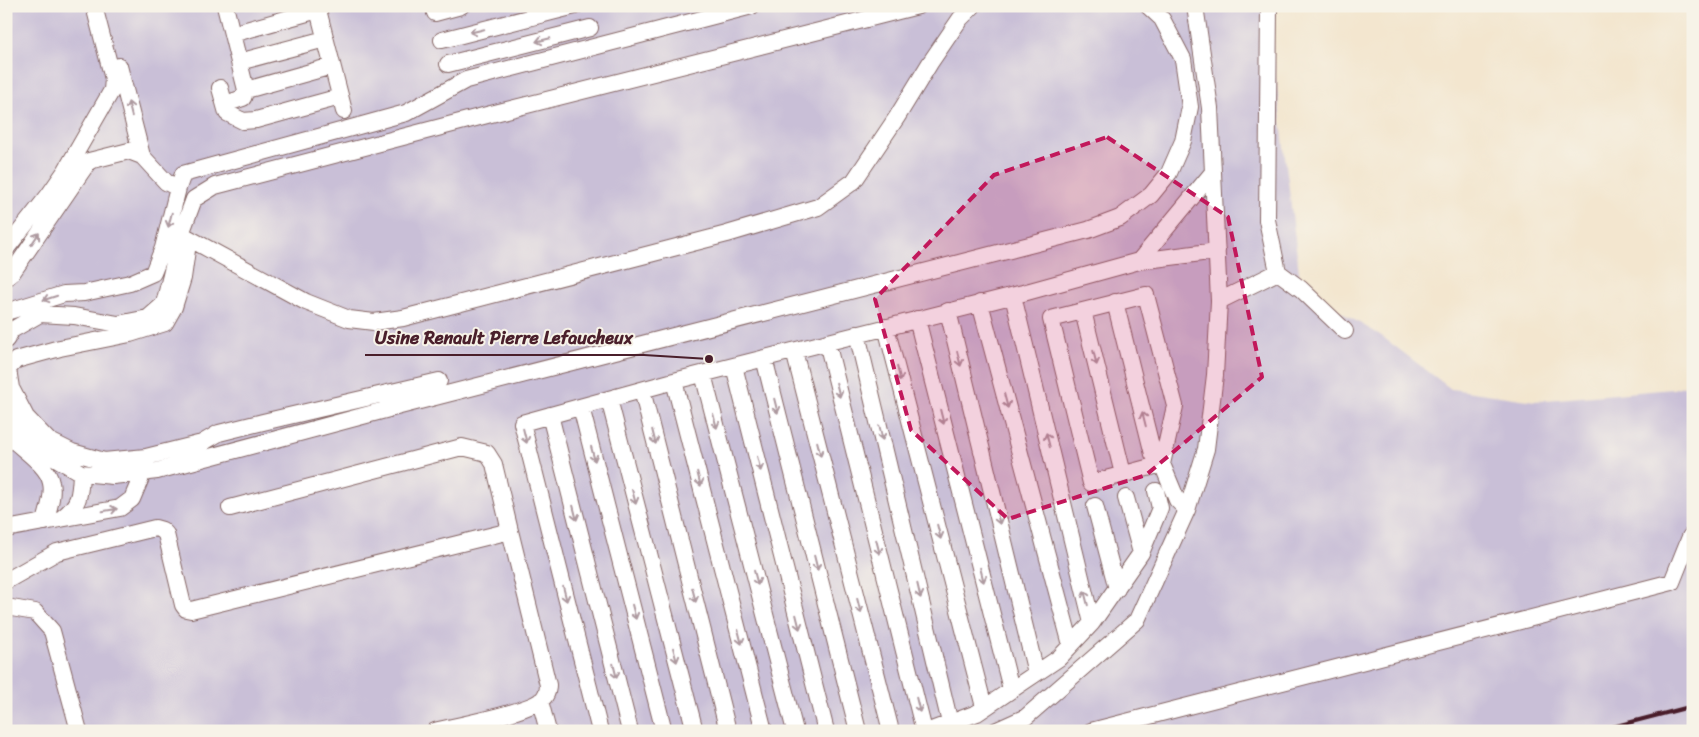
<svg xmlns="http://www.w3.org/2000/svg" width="1699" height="737" font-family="Sriracha,sans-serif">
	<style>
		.industrial { fill: #c9bfd7 }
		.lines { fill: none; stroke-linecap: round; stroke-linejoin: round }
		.minor-casing { stroke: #856564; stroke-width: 18 }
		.minor { stroke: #fff; stroke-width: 16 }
		.rail { stroke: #4a1f2b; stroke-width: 4 }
		.oneway { stroke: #ae9aa0 }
		.marked { fill: #c2185b; fill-opacity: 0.2; stroke: #c2185b; stroke-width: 4; stroke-dasharray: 10 6; stroke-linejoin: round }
		.leader { fill: none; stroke: #4a1f2b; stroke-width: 2 }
		.callout-dot { fill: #4a1f2b; stroke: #f7f3e8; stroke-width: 2 }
		.callout-label { font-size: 18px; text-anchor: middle; font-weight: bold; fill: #4a1f2b; stroke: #f7f3e8; stroke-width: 4; stroke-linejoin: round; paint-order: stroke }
	</style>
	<rect width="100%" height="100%" fill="#f7f3e8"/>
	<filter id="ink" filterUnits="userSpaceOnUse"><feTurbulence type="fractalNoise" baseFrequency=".02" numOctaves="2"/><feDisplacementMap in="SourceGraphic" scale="10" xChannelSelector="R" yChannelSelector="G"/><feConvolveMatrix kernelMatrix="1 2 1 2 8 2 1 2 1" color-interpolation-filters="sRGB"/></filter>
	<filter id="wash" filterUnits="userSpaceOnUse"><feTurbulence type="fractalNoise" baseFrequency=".0096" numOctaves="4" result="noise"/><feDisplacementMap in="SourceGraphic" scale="20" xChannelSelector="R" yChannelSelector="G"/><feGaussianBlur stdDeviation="1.12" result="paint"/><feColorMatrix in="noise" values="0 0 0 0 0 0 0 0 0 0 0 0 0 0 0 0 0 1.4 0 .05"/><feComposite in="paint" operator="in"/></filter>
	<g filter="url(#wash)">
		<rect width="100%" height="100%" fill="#f3e6cf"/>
		<!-- industrial -->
		<path class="industrial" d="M6 6H1267L1301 289 1380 335 1451 389 1535 401 1673 389 1693 383V730L6 731Z"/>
	</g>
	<g filter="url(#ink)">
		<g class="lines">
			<defs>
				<path id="minor" d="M317 6 344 111
					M435 13 461 6
					M232 34 318 10
					M442 40 575 6
					M239 62 325 39
					M448 64 590 28
					M119 66 142 156
					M220 88 227 113 243 121 256 120 340 97
					M246 90 332 66
					M225 104 243 98 246 90 225 6
					M178 188 183 174 406 113 466 80 752 6
					M181 234 306 302 349 319 374 322 403 318 727 234 818 207 854 181 897 117 930 63 960 19 973 6
					M6 249 48 196 66 170 112 90 113 79 94 6
					M187 250 183 278 174 307 165 323 130 334 60 348 16 360 8 369 11 388 26 417 48 440 72 452 104 461 146 457 202 443 219 433 263 422 439 381
					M1139 261 1213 172
					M1278 272 1301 289 1345 331
					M6 278 12 273 89 161 129 151 142 156 166 182 178 188 163 248 153 273 130 283 84 293 64 294 6 312
					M1146 295 1175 406 1162 464 1091 483 1051 319Z
					M1219 301 1278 272 1267 220 1269 6
					M1115 302 1153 454 1162 464 1177 500 1187 510
					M980 303 1071 645
					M948 311 1036 673
					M1083 311 1123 474
					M917 319 1011 689
					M886 327 984 707
					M857 334 950 723
					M6 340 12 330 40 314 74 316 118 324 148 318 164 304 181 234 194 199 215 186 487 115 918 6
					M827 342 924 731
					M794 351 891 731
					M764 358 858 731
					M734 366 826 731
					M703 374 795 731
					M674 381 764 731
					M642 390 728 731
					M609 399 695 731
					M581 407 664 731
					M6 410 44 451 81 473 113 476 157 471 400 406 1088 230 1120 218 1151 195 1169 173 1183 141 1190 107 1183 59 1162 19 1148 6
					M550 415 630 731
					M6 433C18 447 48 464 51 483 54 495 48 510 45 522
					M1126 498 1141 553
					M1095 506 1117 589
					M230 508 462 447 487 453 494 464 510 531
					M62 518C80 504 80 495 81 473
					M6 529 120 508 132 499 143 473
					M6 581 57 552 155 528 162 530 166 534 183 605 186 609 191 610 510 531 548 685C548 688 547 693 545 696 537 711 455 726 435 731
					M6 607 35 612 52 631 79 731
					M1092 623 1141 553 1160 508 1156 491
					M540 701 548 731
					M600 731 522 423 674 381 1023 293 1139 261 1217 251
					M929 731 977 713 1059 658 1092 623 1013 296
					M995 731 1026 717 1137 620 1187 510 1206 449 1215 375 1219 301 1210 108 1195 6
					M1091 731 1672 582 1690 537H1693"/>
			</defs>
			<!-- minor casing -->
			<use href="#minor" class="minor-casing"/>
			<!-- minor -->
			<use href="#minor" class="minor"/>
			<!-- rail -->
			<path class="rail" d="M1597 731 1693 706"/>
		</g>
		<!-- one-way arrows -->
		<defs><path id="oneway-shaft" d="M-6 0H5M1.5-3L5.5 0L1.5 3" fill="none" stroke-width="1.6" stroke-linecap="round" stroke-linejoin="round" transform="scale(1.25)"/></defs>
		<g class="oneway">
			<use href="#oneway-shaft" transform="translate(477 31) rotate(166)"/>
			<use href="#oneway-shaft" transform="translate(543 40) rotate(166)"/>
			<use href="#oneway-shaft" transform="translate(130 109) rotate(-104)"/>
			<use href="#oneway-shaft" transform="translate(170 220) rotate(104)"/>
			<use href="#oneway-shaft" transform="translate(35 239) rotate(-56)"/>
			<use href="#oneway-shaft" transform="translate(50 298) rotate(162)"/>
			<use href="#oneway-shaft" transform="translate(1095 358) rotate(76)"/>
			<use href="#oneway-shaft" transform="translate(959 359) rotate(76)"/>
			<use href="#oneway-shaft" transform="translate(899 374) rotate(76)"/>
			<use href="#oneway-shaft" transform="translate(838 390) rotate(76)"/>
			<use href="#oneway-shaft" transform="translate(1006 401) rotate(75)"/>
			<use href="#oneway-shaft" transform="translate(776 406) rotate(76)"/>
			<use href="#oneway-shaft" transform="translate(942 417) rotate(76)"/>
			<use href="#oneway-shaft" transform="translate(1144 419) rotate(-104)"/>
			<use href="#oneway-shaft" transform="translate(715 421) rotate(75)"/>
			<use href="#oneway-shaft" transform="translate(881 433) rotate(77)"/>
			<use href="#oneway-shaft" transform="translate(525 436) rotate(76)"/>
			<use href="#oneway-shaft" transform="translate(654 437) rotate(76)"/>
			<use href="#oneway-shaft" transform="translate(1048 440) rotate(-104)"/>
			<use href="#oneway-shaft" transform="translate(819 449) rotate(76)"/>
			<use href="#oneway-shaft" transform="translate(593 454) rotate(75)"/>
			<use href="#oneway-shaft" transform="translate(759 464) rotate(76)"/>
			<use href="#oneway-shaft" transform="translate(699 479) rotate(76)"/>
			<use href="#oneway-shaft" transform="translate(634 497) rotate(75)"/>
			<use href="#oneway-shaft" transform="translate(110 510) rotate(-10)"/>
			<use href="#oneway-shaft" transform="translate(575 513) rotate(76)"/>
			<use href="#oneway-shaft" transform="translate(998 517) rotate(76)"/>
			<use href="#oneway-shaft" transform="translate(939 532) rotate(76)"/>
			<use href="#oneway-shaft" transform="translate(878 547) rotate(76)"/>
			<use href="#oneway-shaft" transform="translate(816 563) rotate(76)"/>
			<use href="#oneway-shaft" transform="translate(982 575) rotate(76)"/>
			<use href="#oneway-shaft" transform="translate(756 578) rotate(75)"/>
			<use href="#oneway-shaft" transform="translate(919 591) rotate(77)"/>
			<use href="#oneway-shaft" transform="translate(565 594) rotate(76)"/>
			<use href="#oneway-shaft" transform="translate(694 595) rotate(76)"/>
			<use href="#oneway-shaft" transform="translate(1086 598) rotate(-104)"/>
			<use href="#oneway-shaft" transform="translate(859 606) rotate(76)"/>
			<use href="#oneway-shaft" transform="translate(634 612) rotate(75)"/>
			<use href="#oneway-shaft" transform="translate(798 622) rotate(76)"/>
			<use href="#oneway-shaft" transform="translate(740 637) rotate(76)"/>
			<use href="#oneway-shaft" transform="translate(675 655) rotate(75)"/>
			<use href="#oneway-shaft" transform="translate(615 671) rotate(76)"/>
			<use href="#oneway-shaft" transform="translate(918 705) rotate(76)"/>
		</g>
	</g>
	<!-- marked area -->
	<path class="marked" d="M1107 137 1228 217 1262 377 1146 475 1008 519 911 430 875 299 994 175Z"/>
	<!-- callouts -->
	<path class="leader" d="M709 359L644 355H365"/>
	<circle class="callout-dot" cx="709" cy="359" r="5"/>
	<g class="callout-label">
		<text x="504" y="344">Usine Renault Pierre Lefaucheux</text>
	</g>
	<!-- margin -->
	<rect width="1699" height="737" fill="none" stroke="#f7f3e8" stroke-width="25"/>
</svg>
